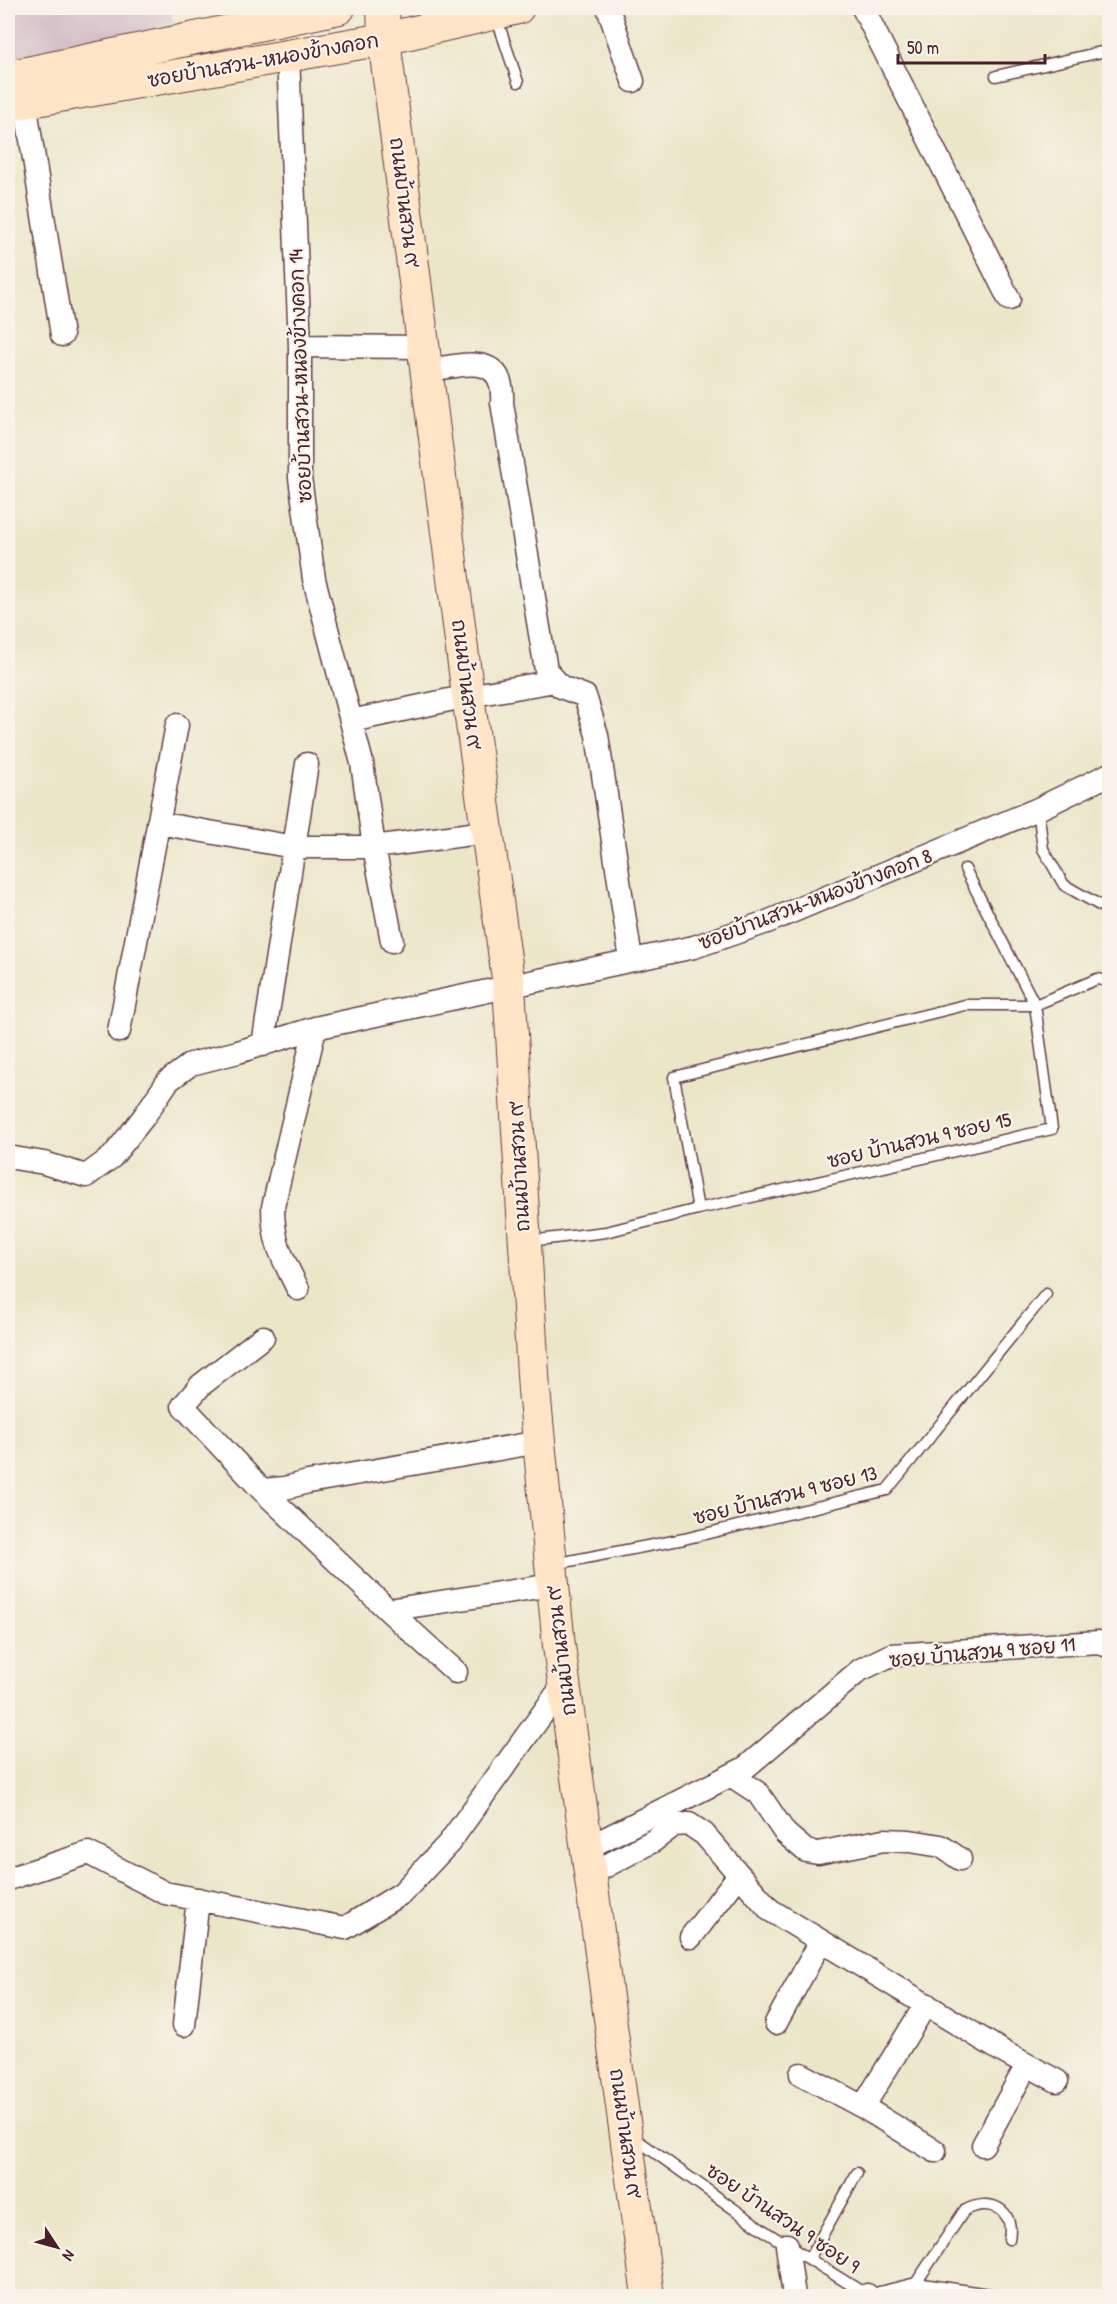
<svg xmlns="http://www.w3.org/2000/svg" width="1117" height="2304" font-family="'Patrick Hand','Playpen Sans Thai',sans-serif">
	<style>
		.industrial { fill: #d2bdc6 }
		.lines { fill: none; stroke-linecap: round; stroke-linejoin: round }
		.lane-casing { stroke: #623d43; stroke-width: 13 }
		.street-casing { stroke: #623d43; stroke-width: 25 }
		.secondary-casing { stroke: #623d43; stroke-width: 34 }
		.lane { stroke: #fff; stroke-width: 10 }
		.street { stroke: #fff; stroke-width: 22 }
		.secondary { stroke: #ffe4c6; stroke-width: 32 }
		.labels { text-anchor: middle; stroke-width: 4.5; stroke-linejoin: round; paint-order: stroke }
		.street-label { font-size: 20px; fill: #4a1f2b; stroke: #f7f3e8 }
	</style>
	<rect width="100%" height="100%" fill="#f7f3e8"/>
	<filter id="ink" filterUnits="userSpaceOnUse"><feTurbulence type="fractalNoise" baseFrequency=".0167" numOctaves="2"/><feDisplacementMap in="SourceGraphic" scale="12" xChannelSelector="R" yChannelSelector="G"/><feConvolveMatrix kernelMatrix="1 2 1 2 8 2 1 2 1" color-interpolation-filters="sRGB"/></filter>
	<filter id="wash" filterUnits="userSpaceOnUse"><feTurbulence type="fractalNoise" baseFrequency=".008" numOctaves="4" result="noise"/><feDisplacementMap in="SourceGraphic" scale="24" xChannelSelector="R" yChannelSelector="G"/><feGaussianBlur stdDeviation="1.35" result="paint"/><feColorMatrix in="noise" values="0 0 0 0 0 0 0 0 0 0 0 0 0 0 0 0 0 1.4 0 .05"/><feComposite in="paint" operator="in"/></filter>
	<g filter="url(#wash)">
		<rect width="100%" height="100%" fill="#ece6c9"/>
		<!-- industrial -->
		<path class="industrial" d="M8 8H170L176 31 8 67Z"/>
	</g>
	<g filter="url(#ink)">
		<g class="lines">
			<defs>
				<path id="lane" d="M496 16 518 82
					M996 76 1110 50
					M1038 809 1043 849 1064 885 1110 911
					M698 1209 674 1077 965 1005H1035L1097 979 1110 981
					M529 1241 606 1232 698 1209 1052 1129 1035 1005 965 869
					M554 1564 684 1539 887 1490 1046 1294
					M633 2137 769 2234 867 2295 916 2283 1002 2296
					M809 2259 857 2173
					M916 2283 964 2211C989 2197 1015 2208 1009 2239"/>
				<path id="street" d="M608 8 633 81
					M863 8 1009 299
					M288 55 300 346V478L314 579 362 763 374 847 392 941
					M25 102 62 335
					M300 346 424 347
					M427 370C463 366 505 350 502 403L546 670 561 687 585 696 597 735 631 960
					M351 721 468 696 555 681
					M158 823 294 847H374L486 832
					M119 1031 177 725
					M263 1045 307 764
					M8 1157 44 1163 86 1176 112 1157 143 1118 168 1081 191 1064 238 1052 315 1028 694 947 767 922 1038 809 1110 774
					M298 1289C282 1257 273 1243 273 1207L315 1028
					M262 1490 183 1406 201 1385 263 1337
					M388 1610 552 1585
					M456 1672 388 1610 262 1490 285 1488 308 1482 539 1442
					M732 1776 758 1793 785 1833 806 1851 818 1853 884 1840 910 1841 941 1846 960 1859
					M587 1848 745 1768 860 1670 891 1655 1099 1642 1110 1647
					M591 1874 653 1841 674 1825 689 1824 704 1834 770 1910 1007 2054 1057 2081
					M8 1879 88 1853 165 1893 345 1928 402 1893 449 1843 564 1684
					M691 1937 739 1875
					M776 2023 821 1941
					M184 2025 198 1899
					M801 2074 863 2107 935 2151
					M863 2107 926 2004
					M983 2145 1027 2065
					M787 2245 794 2296
					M867 2296V2295"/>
				<path id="secondary" d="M383 8 384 39 468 696 509 986 534 1390 559 1646 648 2296
					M8 77 339 8
					M8 105 384 39 518 8"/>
			</defs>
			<!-- lane casing -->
			<use href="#lane" class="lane-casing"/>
			<!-- street casing -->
			<use href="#street" class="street-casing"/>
			<!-- secondary casing -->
			<use href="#secondary" class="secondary-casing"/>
			<!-- lane -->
			<use href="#lane" class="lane"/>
			<!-- street -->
			<use href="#street" class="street"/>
			<!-- secondary -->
			<use href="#secondary" class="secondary"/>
		</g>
	</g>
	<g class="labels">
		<!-- street labels -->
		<g class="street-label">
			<text transform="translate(263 60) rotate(-10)" y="7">ซอยบ้านสวน-หนองข้างคอก</text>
			<text transform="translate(405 202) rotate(83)" y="7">ถนนบ้านสวน ๙</text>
			<text transform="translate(300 376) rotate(-92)" y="7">ซอยบ้านสวน-หนองข้างคอก 14</text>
			<text transform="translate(467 684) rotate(83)" y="7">ถนนบ้านสวน ๙</text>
			<text transform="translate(815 899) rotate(-21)" y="7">ซอยบ้านสวน-หนองข้างคอก 8</text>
			<text transform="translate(919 1140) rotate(-13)" y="7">ซอย บ้านสวน 9 ซอย 15</text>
			<text transform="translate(519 1167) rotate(-93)" y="7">ถนนบ้านสวน ๙</text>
			<text transform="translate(785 1495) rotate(-14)" y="7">ซอย บ้านสวน 9 ซอย 13</text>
			<text transform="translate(561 1651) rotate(-97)" y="7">ถนนบ้านสวน ๙</text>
			<text transform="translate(982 1652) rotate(-5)" y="7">ซอย บ้านสวน 9 ซอย 11</text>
			<text transform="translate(626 2133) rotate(82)" y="7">ถนนบ้านสวน ๙</text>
			<text transform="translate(783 2218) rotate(34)" y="7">ซอย บ้านสวน 9 ซอย 9</text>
		</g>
	</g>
	<!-- margin -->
	<rect width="1117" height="2304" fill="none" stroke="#f7f3e8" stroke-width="30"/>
	<!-- north arrow -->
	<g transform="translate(57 2247) rotate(126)" stroke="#f7f3e8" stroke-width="4.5" paint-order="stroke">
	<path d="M0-4.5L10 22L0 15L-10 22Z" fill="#4a1f2b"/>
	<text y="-9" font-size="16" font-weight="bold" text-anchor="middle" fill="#4a1f2b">N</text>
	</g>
	<!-- scale -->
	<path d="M898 54v9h147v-9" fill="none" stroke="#4a1f2b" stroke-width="3"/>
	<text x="907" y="54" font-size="18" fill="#4a1f2b" stroke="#f7f3e8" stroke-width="4.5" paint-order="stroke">50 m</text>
</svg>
